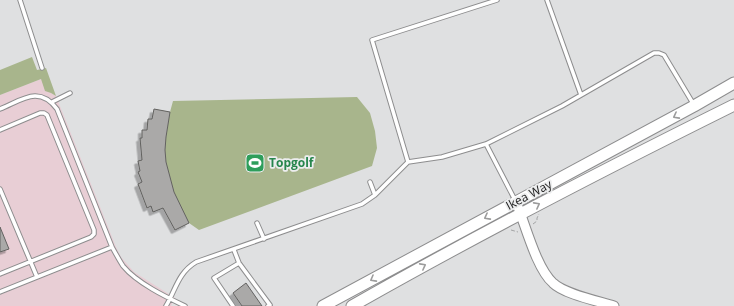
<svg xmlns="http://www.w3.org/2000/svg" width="734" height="306" font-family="'Open Sans',sans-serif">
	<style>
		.commercial { fill: #e8ced5 }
		.green { fill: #a8b58c }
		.building { fill: #aaa9a8; stroke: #636261; filter: url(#shadow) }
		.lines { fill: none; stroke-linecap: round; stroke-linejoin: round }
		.service-casing { stroke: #8d8d8e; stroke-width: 5.5 }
		.tertiary-casing { stroke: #8d8d8e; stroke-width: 11 }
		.secondary-casing { stroke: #8d8d8e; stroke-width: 13 }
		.path { stroke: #a3a4a5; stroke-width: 1; stroke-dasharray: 4 2; stroke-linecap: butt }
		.service { stroke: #fff; stroke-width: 3.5 }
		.tertiary { stroke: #fff; stroke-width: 9 }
		.secondary { stroke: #fff; stroke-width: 11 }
		.oneway { stroke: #9c9c9c }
		.labels { text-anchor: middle; stroke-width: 3.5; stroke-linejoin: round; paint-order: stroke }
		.leisure-label { font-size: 12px; font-weight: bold; fill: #27864d; stroke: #ecedee; text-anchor: start }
		.street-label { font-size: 12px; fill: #222; stroke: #ecedee }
	</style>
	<defs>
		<filter id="shadow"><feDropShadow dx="-3.5" dy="3.5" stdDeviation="0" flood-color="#0004"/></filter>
	</defs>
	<rect width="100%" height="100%" fill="#dfe0e1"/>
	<!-- commercial -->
	<path class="commercial" d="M41 79 51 93 56 96 116 247 121 257 134 272 175 298 171 306H0V95Z"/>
	<!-- green -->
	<path class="green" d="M32 57 37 70 46 68 56 96 51 93 45 91 41 79 0 95V70Z
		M357 97 370 113 375 131 377 148 372 166 199 230 189 223 175 230 163 208 153 212 151 206 147 208 138 184 142 182 138 172 140 171 138 161 142 160 140 138H142V130H147L148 119H152L154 109 170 112 173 101Z"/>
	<!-- building -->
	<path class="building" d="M154 109 170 112 166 137 165 150 166 162 174 192 189 223 175 230 163 208 153 212 151 206 147 208 138 184 142 182 138 172 140 171 138 161 142 160 140 138H142V130H147L148 119H152Z
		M0 227 9 249 0 252Z
		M246 283 262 306H242L233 293Z"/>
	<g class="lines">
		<defs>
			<path id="service" d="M20 0 42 68
				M547 0 581 95
				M52 102 70 93
				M0 109C22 100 39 85 57 109L112 247
				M0 130 40 113H44L47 115 94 230V234L91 237 0 274
				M486 144 515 200
				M408 162 372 40 497 0
				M0 189 37 277
				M375 195 408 162 442 157 486 144 562 106 654 53H659L664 55 694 105
				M257 223 264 239
				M234 250 239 263 270 305 268 306
				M0 292 112 247C116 254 119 260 123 266 137 283 166 297 185 306
				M166 306C176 289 178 273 196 262L362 204 375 195 370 182
				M233 306 214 278 239 263"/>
			<path id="tertiary" d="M516 202C525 223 536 268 553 283 564 294 598 301 614 306"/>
			<path id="secondary" d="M323 306 694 106 734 83
				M352 306C477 235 605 169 734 105"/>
		</defs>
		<!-- service casing -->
		<use href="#service" class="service-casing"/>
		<!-- tertiary casing -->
		<use href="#tertiary" class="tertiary-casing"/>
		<!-- secondary casing -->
		<use href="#secondary" class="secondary-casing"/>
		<!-- path -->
		<path class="path" d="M533 224 537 221V218L539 214
			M511 230 518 232"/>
		<!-- service -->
		<use href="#service" class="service"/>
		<!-- tertiary -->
		<use href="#tertiary" class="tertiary"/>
		<!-- secondary -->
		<use href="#secondary" class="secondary"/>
	</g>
	<!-- one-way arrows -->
	<defs><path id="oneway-chevron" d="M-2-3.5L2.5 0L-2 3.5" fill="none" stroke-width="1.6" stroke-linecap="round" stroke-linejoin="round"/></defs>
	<g class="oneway">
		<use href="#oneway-chevron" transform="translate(676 116) rotate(152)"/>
		<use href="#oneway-chevron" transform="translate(537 205) rotate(-28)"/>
		<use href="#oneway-chevron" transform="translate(487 217) rotate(152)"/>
		<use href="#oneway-chevron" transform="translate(423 266) rotate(-28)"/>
		<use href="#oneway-chevron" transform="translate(373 279) rotate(151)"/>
	</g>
	<!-- icons -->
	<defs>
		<symbol id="stadium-square" viewBox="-11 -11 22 22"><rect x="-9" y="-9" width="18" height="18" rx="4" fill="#2e9e5b" stroke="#ecedee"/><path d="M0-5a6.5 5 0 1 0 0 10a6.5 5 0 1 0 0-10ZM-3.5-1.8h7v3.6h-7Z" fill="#fff"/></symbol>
	</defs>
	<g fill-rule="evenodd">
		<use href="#stadium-square" x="244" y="152" width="22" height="22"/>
	</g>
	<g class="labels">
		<!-- leisure labels -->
		<g class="leisure-label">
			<text x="269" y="167">Topgolf</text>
		</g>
		<!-- street labels -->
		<g class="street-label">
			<text transform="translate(529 195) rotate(-28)" y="4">Ikea Way</text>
		</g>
	</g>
</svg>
